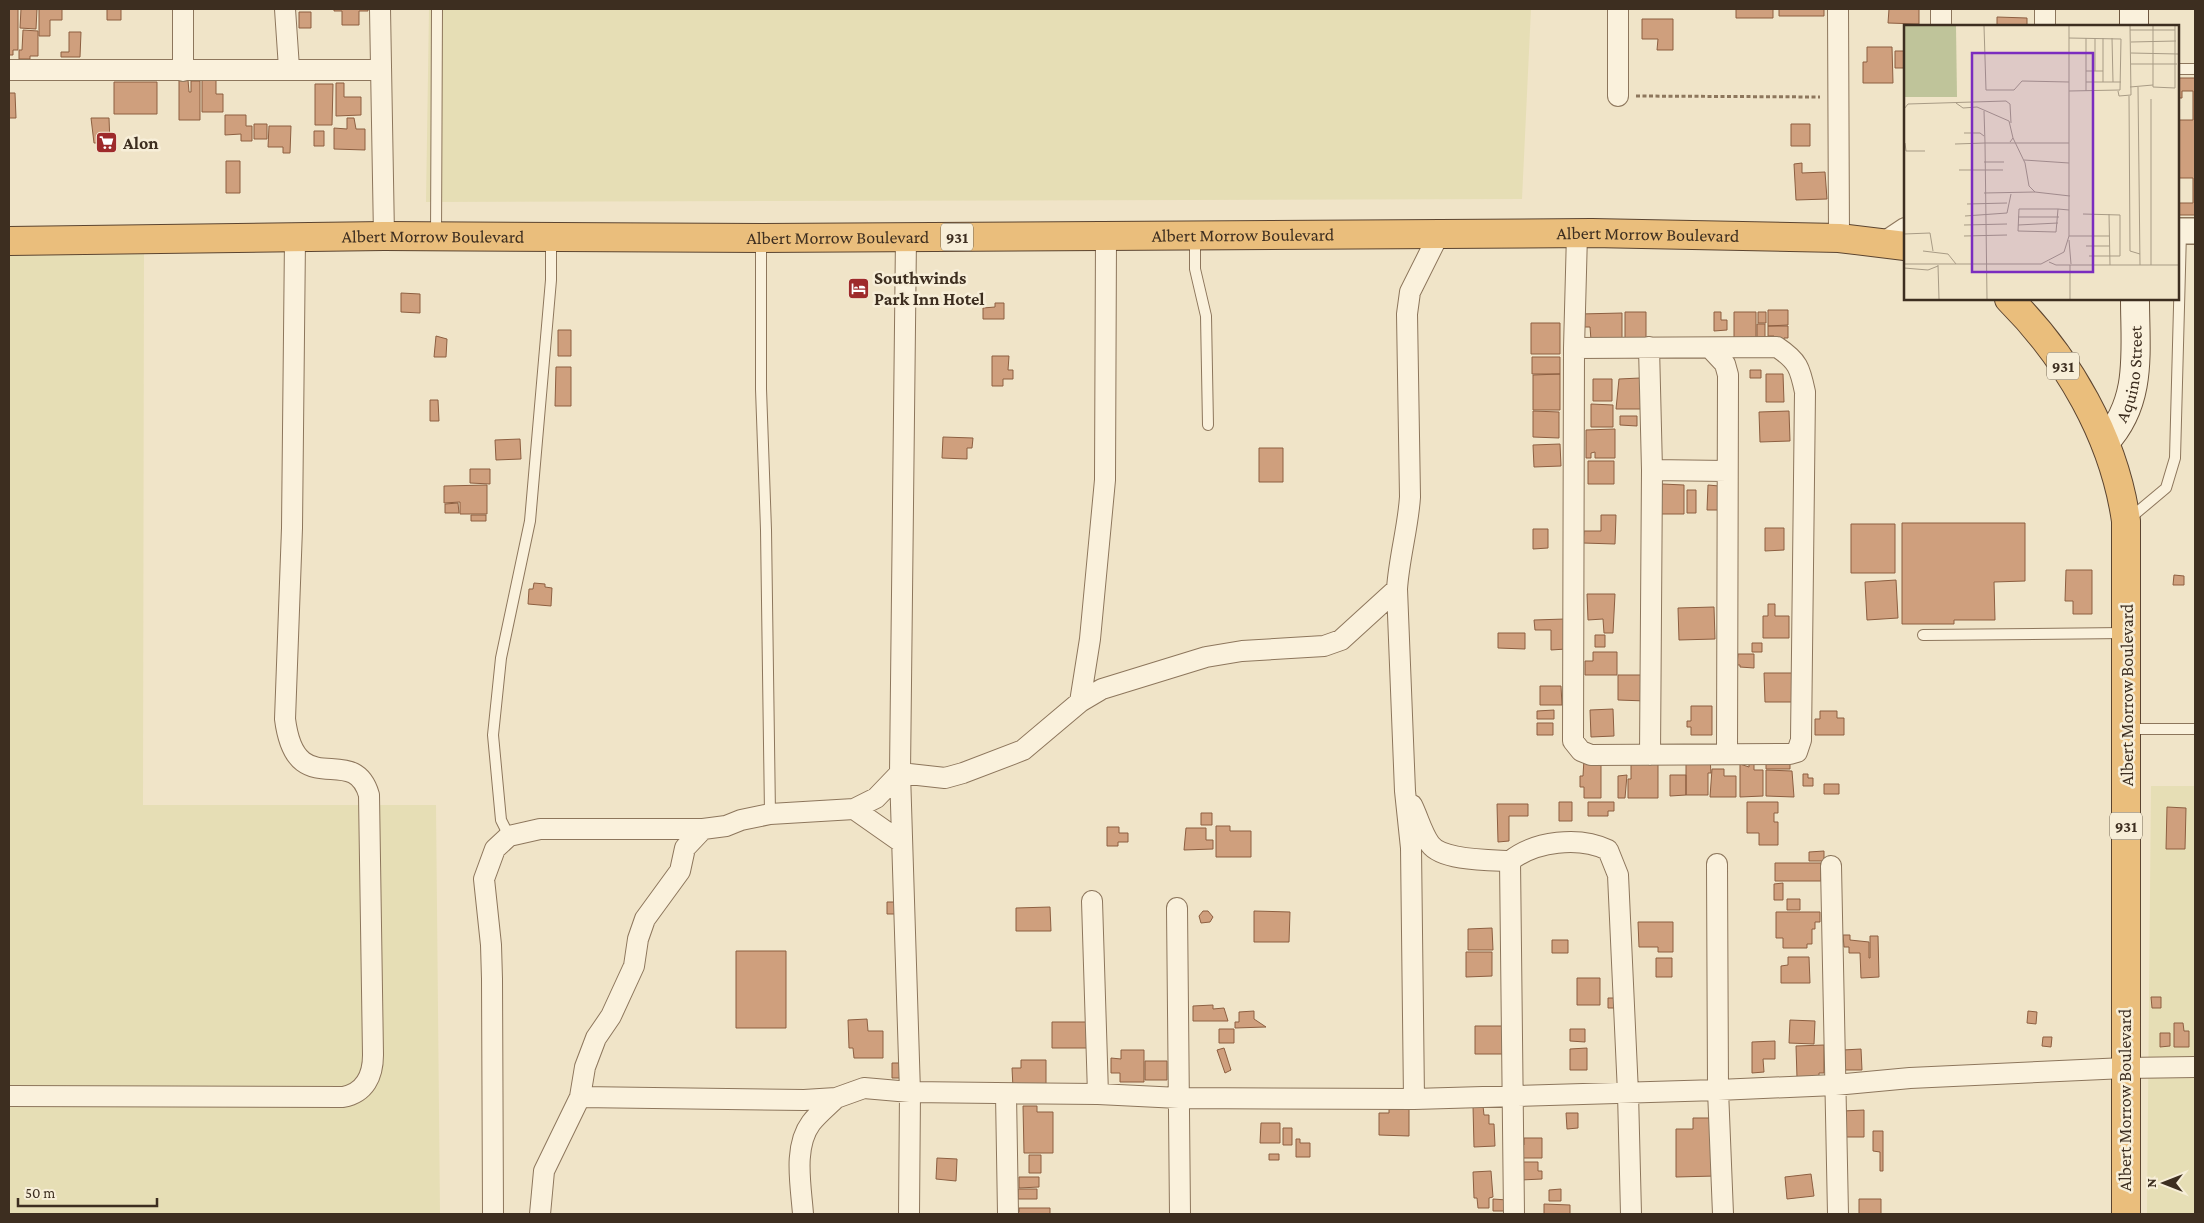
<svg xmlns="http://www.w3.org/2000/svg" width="2204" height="1223" font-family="'Crimson Pro',serif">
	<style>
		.farmland { fill: #e6deb5 }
		.building { fill: #cf9f7d; stroke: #8d5f41 }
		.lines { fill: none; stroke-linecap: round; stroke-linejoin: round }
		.service-casing { stroke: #8d765c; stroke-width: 12 }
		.minor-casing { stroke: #8d765c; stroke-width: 22 }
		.tertiary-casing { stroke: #8d765c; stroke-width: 28 }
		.secondary-casing { stroke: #6f573f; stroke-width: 30 }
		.trunk-casing { stroke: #5b4430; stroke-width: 30 }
		.path { stroke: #8d765c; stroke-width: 3; stroke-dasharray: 4 2.5; stroke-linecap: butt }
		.service { stroke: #faf1dc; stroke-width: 10 }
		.minor { stroke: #faf1dc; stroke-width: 20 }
		.tertiary { stroke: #faf1dc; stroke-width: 25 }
		.secondary { stroke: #faf1dc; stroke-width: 28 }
		.trunk { stroke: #eabe7c; stroke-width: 28 }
		.labels { text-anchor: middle; stroke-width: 5; stroke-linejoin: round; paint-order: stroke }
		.shield { fill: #f7eed8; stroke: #756857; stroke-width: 1 }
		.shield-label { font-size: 16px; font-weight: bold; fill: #3d2e20 }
		.poi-label { font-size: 18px; font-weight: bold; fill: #3d2e20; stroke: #f7eed8; text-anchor: start }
		.street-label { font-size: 18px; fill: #3d2e20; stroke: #f7eed8 }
		.inset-road { fill: none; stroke: #a89b85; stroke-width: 1 }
		.view { fill: #7b2cbf; fill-opacity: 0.15; stroke: #7b2cbf; stroke-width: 2.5 }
		.inset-edge { fill: none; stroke: #3d2e20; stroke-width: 2.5 }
	</style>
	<rect width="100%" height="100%" fill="#f0e4c8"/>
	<!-- farmland -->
	<path class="farmland" d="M429 9H1531L1522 199 426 202Z
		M144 249 143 805H436L440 1214H9V250Z
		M2151 786H2195V1214H2147Z"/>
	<!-- building -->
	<path class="building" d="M9 9H18V50H13V55H9Z
		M21 9H37L36 29 20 28Z
		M39 9H62V20H50V36H39Z
		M107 9H121V20H107Z
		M334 9H368V11H359V25H342V11H334Z
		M1736 9H1773V18H1736Z
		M1779 9H1824V16H1779Z
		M1889 9H1919V24L1888 23Z
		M299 12H311V28H299Z
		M1997 17 2027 18V26H2002L1997 25Z
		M1642 19H1673V50H1657L1658 39H1642Z
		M23 30 38 31V56H30V59H19V50H22Z
		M69 32H81L80 57H61V52H69Z
		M1867 47H1892L1893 83H1863V62H1867Z
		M1895 51H1905V68H1895Z
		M2178 78H2195V215H2178V203H2193V178H2178V120H2193V91H2182V98H2178Z
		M179 80H188L189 92H191V81H200V120H179Z
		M202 80H216V94H223V112H202Z
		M114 82H157V114H114Z
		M336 83H344V97H361V115L336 116Z
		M315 84H333L332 125H315Z
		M9 93H15L16 118H9Z
		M225 115H246V126H252V141H241V134L225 135Z
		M91 118H109L110 143H94Z
		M347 118H354L356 129H365V150L334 149V128L347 129Z
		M254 124H267V139H254Z
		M1791 124H1810V146H1791Z
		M269 126H291L290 153H283V147H268Z
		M314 131H324V146H314Z
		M226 161H240V193H226Z
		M1802 163V173L1825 172 1827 199 1796 200 1794 164Z
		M401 293 420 294V313L401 312Z
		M995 303H1004V319H983V308L995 307Z
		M1768 310H1788V325L1768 326Z
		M1625 312H1646V339H1625Z
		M1714 312H1721V320H1727V330L1714 331Z
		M1734 312H1756V338H1734Z
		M1758 312H1766V323H1758Z
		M1622 313V340H1591L1590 327H1583L1580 314Z
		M1531 323H1560V354H1531Z
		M1757 324H1765V338H1757Z
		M1768 326H1788V338H1784V341H1774V336H1768Z
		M558 330H571V356H558Z
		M436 336 447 339 446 357H434Z
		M992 356H1009L1008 370H1013V379H1003V386H992Z
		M1532 357H1560V374H1532Z
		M556 367H571V406H555Z
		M1750 370H1761V378H1750Z
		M1560 374V410H1533V375Z
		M1766 374H1783L1784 402H1766Z
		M1640 378 1641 409H1616L1619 379Z
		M1593 379H1612V401H1593Z
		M430 400H438L439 421H430Z
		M1591 404 1613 405V427H1591Z
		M1533 411 1559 412V438L1533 437Z
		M1789 411 1790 441 1760 442 1759 412Z
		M1620 416H1637V426L1620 425Z
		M1615 429V458H1595V452L1591 453V458H1586V430Z
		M943 437 973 438 972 448H967V459L942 458Z
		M520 439 521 459 496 460 495 440Z
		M1560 444 1561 466 1534 467 1533 445Z
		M1259 448H1283V482H1259Z
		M1588 461H1614V484H1588Z
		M470 469H490V484L470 483Z
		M1662 484 1684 485V514H1661Z
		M487 485V514H460V502L444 503V486Z
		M1708 485 1719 486V510H1707Z
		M1687 490H1696V513H1687Z
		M458 503 459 513H445V504Z
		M471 515H486V521H471Z
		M1601 515H1616L1615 544 1583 543 1584 531H1601Z
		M1902 523H2025V581L1994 582 1995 620H1954V624H1902Z
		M1851 524H1895V573H1851Z
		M1765 528H1784V550L1765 551Z
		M1533 529H1548V548L1533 549Z
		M2066 570H2092V614H2073V601H2065Z
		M2174 575 2184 576V585H2173Z
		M1896 580 1898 618 1867 620 1865 582Z
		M534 583 545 584V587L552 588 551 606 528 604 529 589H533Z
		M1587 594H1615L1613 633H1604L1603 619 1588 620Z
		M1768 604H1775V616H1789V638H1763V616H1768Z
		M1714 607 1715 639 1679 640 1678 608Z
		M1565 619 1566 649 1551 650V630H1535L1534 620Z
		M1498 633H1525V649L1498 648Z
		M1595 635H1605V647H1595Z
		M1752 643H1762V652H1752Z
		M1593 652H1617V675H1585V661H1593Z
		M1738 654H1754V668L1740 667V665H1737Z
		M1764 673H1792L1793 702H1765Z
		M1618 675H1646V701L1618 700Z
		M1540 686H1561L1562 705H1540Z
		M1691 706H1712V735H1691V727H1687V721H1691Z
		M1613 709 1614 736 1591 737 1590 710Z
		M1554 710V719H1537V711Z
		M1820 711H1837V718H1844V735H1815V719H1820Z
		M1537 723H1553V735H1537Z
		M1710 758 1711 773H1708V795H1686V759Z
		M1584 759H1601V798H1584V787H1580V776H1583Z
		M1766 760H1790V769H1766Z
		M1631 764H1658V798H1628V779H1631Z
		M1740 764 1749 767V764H1754V770H1763V796L1740 797Z
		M1712 769H1724V776H1736V797H1710Z
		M1766 770 1792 771 1794 797 1766 796Z
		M1803 774H1808V778H1813V786H1803Z
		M1627 775 1625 798H1618V776Z
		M1670 775H1686V795L1670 796Z
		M1824 784H1839V794H1824Z
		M1559 802H1572V821H1559Z
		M1588 802H1614V811H1608V816H1588Z
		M1747 802H1778V813H1774V822H1778V845H1759V833H1747Z
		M1497 804H1528V816H1509V841L1498 842Z
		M2167 807 2186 808 2185 849H2166Z
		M1201 813H1212V825H1201Z
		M1216 826H1230V831H1251V857H1216Z
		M1107 827H1119V833H1128V842H1118V846H1107Z
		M1186 828H1206V840H1213V849L1184 850Z
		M1824 851V861H1809V852Z
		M1775 863H1821V881H1775Z
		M1783 883V900H1774V884Z
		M1787 899H1800V910H1787Z
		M887 902H895V914H887Z
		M1050 907 1051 931H1016V908Z
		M1203 911H1208L1213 917 1210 922 1201 923 1199 916Z
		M1254 911 1290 912 1289 942H1254Z
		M1776 912H1820V922H1815V929H1812V944H1807V948H1783V938H1776Z
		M1638 922H1673V952H1658V947H1639Z
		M1492 928 1493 950H1468V929Z
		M1843 935H1850V940L1869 942V958H1870V936H1878L1879 977 1861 978 1860 953H1849V947H1844Z
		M1552 940H1568V953H1552Z
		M736 951H786V1028H736Z
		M1466 952H1492V976L1466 977Z
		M1788 957H1809L1810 983H1781V966L1788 965Z
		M1656 958H1672V977H1656Z
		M1577 978H1600V1005H1577Z
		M2151 997H2161V1008H2152Z
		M1608 998H1619V1008H1608Z
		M1213 1005V1009L1224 1008 1228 1021H1193V1006Z
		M1254 1011V1019L1266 1027 1235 1028V1022H1239V1012Z
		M2028 1011 2037 1012 2036 1024 2027 1023Z
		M867 1019 868 1031H883V1058H854L853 1048H849L848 1020Z
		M1790 1020 1815 1021 1814 1044 1789 1043Z
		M1052 1022H1091V1048H1052Z
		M2174 1023H2183L2184 1031H2189V1047H2174Z
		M1475 1026H1502L1503 1054H1475Z
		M1219 1029H1234V1043H1219Z
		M1570 1029H1585V1042L1570 1041Z
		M2160 1033H2170V1046L2160 1047Z
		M2043 1037H2052L2051 1047 2042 1046Z
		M1775 1041V1059H1763L1764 1072 1752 1073V1042Z
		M1824 1045V1073H1819V1078H1797L1796 1046Z
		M1224 1048 1231 1070 1225 1073 1217 1050Z
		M1587 1048V1070H1570V1049Z
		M1861 1049 1862 1070H1844L1843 1050Z
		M1121 1050H1144V1082H1120V1073H1111V1058L1121 1059Z
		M1021 1060H1046V1088H1013L1012 1068H1021Z
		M1145 1061H1167V1080H1145Z
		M892 1063H900L903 1078H892Z
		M1023 1106H1037V1112H1053V1153H1024Z
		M1473 1106H1483L1484 1115H1489V1124H1494L1495 1146 1474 1147Z
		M1389 1109H1409V1136L1379 1135V1113H1389Z
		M1864 1110V1137H1843V1111Z
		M1566 1113H1578V1128L1567 1129Z
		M1693 1118H1712L1715 1176 1676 1177V1129H1693Z
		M1261 1123H1280V1143H1260Z
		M1283 1128H1292V1145H1283Z
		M1873 1131H1883V1171H1880V1152L1873 1151Z
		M1524 1138H1542V1158H1519L1518 1146 1524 1145Z
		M1296 1139H1300V1143H1310V1157H1296Z
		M1269 1154H1279V1160H1269Z
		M1029 1155H1041V1173H1029Z
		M937 1158 957 1159 956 1181 936 1179Z
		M1521 1162H1538V1171H1542V1179L1521 1180Z
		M1491 1171 1493 1197 1489 1198V1208H1478L1477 1198H1474L1473 1172Z
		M1811 1174 1814 1196 1787 1199 1785 1177Z
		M1019 1177H1039V1187L1019 1188Z
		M1018 1189H1037V1199H1018Z
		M1561 1189V1201H1549V1190Z
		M1493 1199 1507 1200V1211H1493Z
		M1859 1199H1881V1214H1859Z
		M1544 1204 1570 1205V1214H1544Z
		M1019 1208H1050V1214H1012V1212H1019Z"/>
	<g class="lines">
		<defs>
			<path id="service" d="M2178 69H2195
				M436 236 437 9
				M1195 237V269L1206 316 1208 425
				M761 240V389L766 530 770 814
				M2129 519 2166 488 2175 458 2181 232
				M1923 635 2124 633
				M2128 729H2195
				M509 836 501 820 493 735 501 658 530 521 551 280V238"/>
			<path id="minor" d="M183 9V71
				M285 9 289 68
				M380 9 384 236
				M1838 9 1839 238
				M1941 9V26
				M2045 26V9
				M9 70H381
				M1618 96V9
				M906 237 900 773 910 1092 1098 1094 1179 1098 1414 1099 1718 1090 1835 1085 1910 1078 2125 1068 2195 1067
				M1884 242 1905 228
				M1649 347 1652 470 1650 755
				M1574 348 1777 347C1798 361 1800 368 1805 392L1801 740 1797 752 1790 754 1591 755 1581 751 1573 741 1574 348 1577 234
				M1710 348 1725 364 1728 375 1727 754
				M1652 470 1727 471
				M1080 702 1090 639 1105 480 1106 237
				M1412 805C1418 817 1422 833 1430 844 1442 861 1490 860 1510 861 1535 841 1579 836 1608 850L1618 875 1628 1093 1631 1214
				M854 809 876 798 900 773 945 778 963 773 1023 750 1080 702 1102 689 1206 657 1242 651 1324 646 1341 640 1397 589
				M1510 861 1514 1214
				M1717 864 1718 1090 1723 1214
				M1831 866 1838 1214
				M1092 901 1098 1094
				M1177 908 1180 1214
				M1006 1094 1008 1214
				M9 1096 343 1097C365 1093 373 1076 373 1055L369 795C353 740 296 805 285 719L292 528 295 238
				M580 1097 804 1100 836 1098 864 1088 910 1092 909 1214
				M1414 1099 1411 848 1405 791 1397 589C1399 558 1408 528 1410 497L1407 314 1410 292 1438 236
				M493 1214 492 979 491 945 484 879 495 849 509 836 540 829H703
				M540 1214 544 1171 580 1097 585 1067 596 1038 611 1016 634 966 638 939 645 919 680 871 685 848 703 829 726 826 741 820 770 814 854 809 901 842
				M803 1214C801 1186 793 1147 811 1123 818 1114 828 1106 836 1098"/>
			<path id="tertiary" d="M2178 231H2195"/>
			<g id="secondary">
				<path d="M2134 9V26"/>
				<path id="s1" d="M2105 442C2143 401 2135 351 2135 299"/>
			</g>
			<g id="trunk">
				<path id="s2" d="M9 241 384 236 761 238 1592 233 1839 238 1905 246"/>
				<path d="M2009 299C2068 358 2114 437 2126 521V1214"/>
			</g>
		</defs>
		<!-- service casing -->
		<use href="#service" class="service-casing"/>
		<!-- minor casing -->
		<use href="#minor" class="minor-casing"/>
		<!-- tertiary casing -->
		<use href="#tertiary" class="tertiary-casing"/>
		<!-- secondary casing -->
		<use href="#secondary" class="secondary-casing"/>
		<!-- trunk casing -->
		<use href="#trunk" class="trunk-casing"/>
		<!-- path -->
		<path class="path" d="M1636 96 1820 97"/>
		<!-- service -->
		<use href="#service" class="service"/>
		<!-- minor -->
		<use href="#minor" class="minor"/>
		<!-- tertiary -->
		<use href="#tertiary" class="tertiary"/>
		<!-- secondary -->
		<use href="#secondary" class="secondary"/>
		<!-- trunk -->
		<use href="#trunk" class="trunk"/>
	</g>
	<!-- icons -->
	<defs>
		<symbol id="supermarket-square" viewBox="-11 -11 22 22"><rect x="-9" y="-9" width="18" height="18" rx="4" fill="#9e2a2b" stroke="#f7eed8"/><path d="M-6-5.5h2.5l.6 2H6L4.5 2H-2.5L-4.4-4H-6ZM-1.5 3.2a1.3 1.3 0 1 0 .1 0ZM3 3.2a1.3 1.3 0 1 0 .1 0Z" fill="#fff"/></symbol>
		<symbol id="hotel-square" viewBox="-11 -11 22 22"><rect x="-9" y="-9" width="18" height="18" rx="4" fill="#9e2a2b" stroke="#f7eed8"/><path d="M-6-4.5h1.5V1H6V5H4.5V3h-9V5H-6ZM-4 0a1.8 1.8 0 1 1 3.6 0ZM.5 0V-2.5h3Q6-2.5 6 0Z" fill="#fff"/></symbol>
	</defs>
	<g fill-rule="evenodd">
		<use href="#supermarket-square" x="94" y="130" width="25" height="25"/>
		<use href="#hotel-square" x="846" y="276" width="25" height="25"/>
	</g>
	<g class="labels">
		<!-- shield labels -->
		<g class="shield">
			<rect x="941" y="223.5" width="32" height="27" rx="4"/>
			<rect x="2047" y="352.5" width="32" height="27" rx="4"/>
			<rect x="2110" y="812.5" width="32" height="27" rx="4"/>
		</g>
		<g class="shield-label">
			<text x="957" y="243">931</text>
			<text x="2063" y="372">931</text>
			<text x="2126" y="832">931</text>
		</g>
		<!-- poi labels -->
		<g class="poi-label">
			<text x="123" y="149">Alon</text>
			<text x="874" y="284">Southwinds<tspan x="874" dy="21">Park Inn Hotel</tspan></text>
		</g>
		<!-- street labels -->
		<g class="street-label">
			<text dy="6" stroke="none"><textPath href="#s2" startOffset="1639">Albert Morrow Boulevard</textPath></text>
			<text dy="6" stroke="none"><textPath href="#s2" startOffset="1234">Albert Morrow Boulevard</textPath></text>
			<text dy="6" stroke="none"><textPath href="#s2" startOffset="424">Albert Morrow Boulevard</textPath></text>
			<text dy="6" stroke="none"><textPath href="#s2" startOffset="829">Albert Morrow Boulevard</textPath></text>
			<text dy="6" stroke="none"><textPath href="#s1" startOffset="75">Aquino Street</textPath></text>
			<text transform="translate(2127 695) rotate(-90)" y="6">Albert Morrow Boulevard</text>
			<text transform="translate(2125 1100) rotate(-90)" y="6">Albert Morrow Boulevard</text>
		</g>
	</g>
	<!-- overview -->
	<g transform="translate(1904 25)">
		<rect width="275" height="275" fill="#f0e4c8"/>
		<path d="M0 1H52L53 72H0Z" fill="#bfc49a"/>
		<path class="inset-road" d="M80 1 82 65H110L118 56 165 57M249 1V62L271 63V1M226 5H271M165 13 217 14 216 65 165 66M191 13V46M199 13V57M208 13 209 57M227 17 272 16M227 28 274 29M227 39H273M182 46H199M182 57H217M226 62 249 60M234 62 236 240M182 66V13M214 66 215 71 227 70 226 1M225 71 226 226 236 229M247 74V240M52 78 59 83 73 82 105 96 109 113 106 117M0 84 4 79 102 76 106 79 107 98M0 99V118M60 108H76L80 111M109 113 121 138 125 161 131 167M1 118 2 126H21M51 119 81 118 80 86M120 135 165 138M80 137H100M55 145H99M80 168 131 167 166 171M63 179 103 178M154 184 152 207 114 206 115 184H154L165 185M179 189 216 190V231H185M205 189 206 240M61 191 103 188 107 169M114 192H155M60 200 103 199M114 200 154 198M0 209 26 208 29 226M60 211 103 210M165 211H206M165 215 167 239M182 221H206M19 226 44 229 52 239M145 237 152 240H275M0 239H137L160 227 165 211V1M34 240 35 274M166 240V274M0 243 24 245 34 241M83 274 81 118H165"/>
		<path class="view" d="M68 28H189V247H68Z"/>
		<rect width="275" height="275" class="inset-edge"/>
	</g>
	<!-- border -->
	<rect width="2204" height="1223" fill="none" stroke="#3d2e20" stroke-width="20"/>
	<!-- north arrow -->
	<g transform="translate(2164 1183) rotate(270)" stroke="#f7eed8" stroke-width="4" paint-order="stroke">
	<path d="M0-4L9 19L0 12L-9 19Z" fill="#3d2e20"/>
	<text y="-8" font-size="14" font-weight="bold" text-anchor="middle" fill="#3d2e20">N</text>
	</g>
	<!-- scale -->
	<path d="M18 1198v8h139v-8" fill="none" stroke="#3d2e20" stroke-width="2.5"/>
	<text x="25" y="1198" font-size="15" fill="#3d2e20" stroke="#f7eed8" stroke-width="4" paint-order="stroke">50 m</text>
</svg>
